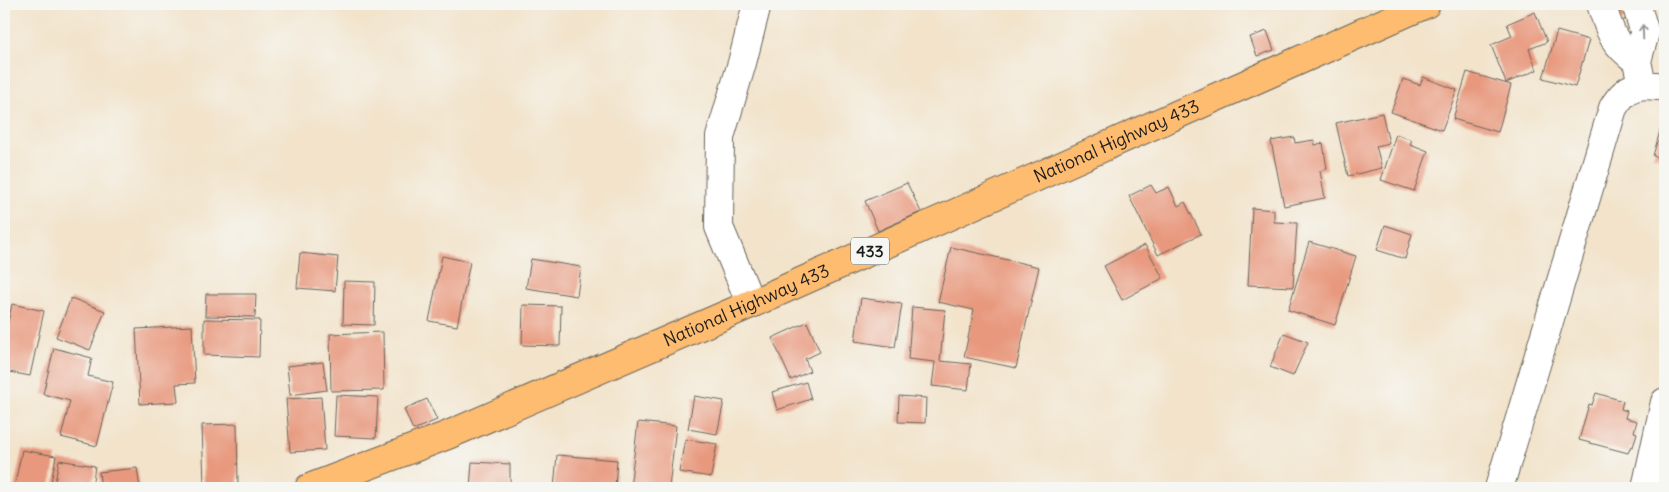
<svg xmlns="http://www.w3.org/2000/svg" width="1669" height="492" font-family="Delius,sans-serif">
	<style>
		.building { fill: #e8987d }
		.lines { fill: none; stroke-linecap: round; stroke-linejoin: round }
		.minor-casing { stroke: #676259; stroke-width: 30 }
		.major-casing { stroke: #676259; stroke-width: 30 }
		.minor { stroke: #fff; stroke-width: 28 }
		.major { stroke: #fdbc6f; stroke-width: 28 }
		.oneway { stroke: #999 }
		.labels { text-anchor: middle; stroke-width: 4; stroke-linejoin: round; paint-order: stroke }
		.shield { fill: #f6f6f2; stroke: #5d5d5c; stroke-width: 1 }
		.shield-label { font-size: 16px; font-weight: bold; fill: #1c1c1c }
		.street-label { font-size: 18px; fill: #1c1c1c; stroke: #f6f6f2 }
	</style>
	<rect width="100%" height="100%" fill="#f6f6f2"/>
	<filter id="ink" filterUnits="userSpaceOnUse"><feTurbulence type="fractalNoise" baseFrequency=".02" numOctaves="2"/><feDisplacementMap in="SourceGraphic" scale="10" xChannelSelector="R" yChannelSelector="G"/><feConvolveMatrix kernelMatrix="1 2 1 2 8 2 1 2 1" color-interpolation-filters="sRGB"/></filter>
	<filter id="wash" filterUnits="userSpaceOnUse"><feTurbulence type="fractalNoise" baseFrequency=".0096" numOctaves="4" result="noise"/><feDisplacementMap in="SourceGraphic" scale="20" xChannelSelector="R" yChannelSelector="G"/><feGaussianBlur stdDeviation="1.12" result="paint"/><feColorMatrix in="noise" values="0 0 0 0 0 0 0 0 0 0 0 0 0 0 0 0 0 1.4 0 .05"/><feComposite in="paint" operator="in"/></filter>
	<g filter="url(#wash)">
		<rect width="100%" height="100%" fill="#f2e3ca"/>
		<g id="blocks">
			<!-- building -->
			<path class="building" d="M1611 4H1627L1635 16 1618 22Z
				M1535 12 1547 42 1529 49 1537 70 1506 83 1491 45 1512 36 1507 24Z
				M1267 31 1274 50 1257 56 1250 37Z
				M1557 31 1589 40 1575 87 1543 78Z
				M1467 72 1511 85 1498 132 1453 119Z
				M1423 77 1457 90 1442 130 1391 112 1403 79 1420 85Z
				M1382 113 1389 143 1376 146 1382 168 1348 176 1336 123Z
				M1665 113V159L1653 156Z
				M1396 134 1412 140 1410 144 1428 151 1414 191 1381 180Z
				M1294 137 1295 143 1314 140 1315 145 1323 143 1327 169 1320 171 1325 198 1284 206 1271 141Z
				M907 183 921 212 878 231 865 201Z
				M1151 185 1156 193 1169 187 1178 206 1185 202 1201 234 1158 255 1129 196Z
				M1252 208 1274 210V222L1297 223 1293 287 1248 285Z
				M1385 225 1412 234 1405 259 1377 250Z
				M1309 242 1356 256 1335 325 1288 310Z
				M1145 245 1163 278 1122 300 1104 266Z
				M951 247 1039 267 1016 368 964 357 974 310 938 302Z
				M300 253 338 257 335 291 297 288Z
				M442 256 470 262 457 326 429 321Z
				M531 259 581 267 577 296 526 288Z
				M344 281 375 282 374 325 343 324Z
				M206 294H256L255 317 205 316Z
				M71 298 105 311 90 350 56 337Z
				M861 298 902 304 895 347 855 341Z
				M12 304 44 311 30 376 4 371V340Z
				M523 305 561 306 560 346 522 345Z
				M912 307 945 310 940 361 971 364 968 390 932 386 935 362 908 359Z
				M204 319 260 320 259 357 204 355Z
				M807 322 820 352 805 359 810 371 791 380 772 338Z
				M192 326 195 383 176 384 178 402 140 404 136 329Z
				M383 332 384 390 331 391 330 334Z
				M1284 333 1308 342 1293 376 1270 367Z
				M54 348 92 358 88 376 113 382 97 446 61 437 70 401 43 394Z
				M323 362 327 390 290 395 287 366Z
				M806 382 811 399 777 410 772 392Z
				M1596 393 1623 401 1621 409 1627 411 1625 418 1637 421 1634 432 1637 433 1633 447 1631 446 1628 453 1579 440 1589 404 1592 405Z
				M336 395 378 397 376 438 334 436Z
				M694 396 724 401 717 434 688 429Z
				M899 396 926 398 925 423 898 422Z
				M321 397 325 450 290 452 286 399Z
				M427 399 437 420 413 430 404 409Z
				M638 422 676 426 669 488H630Z
				M237 424 238 484 204 485 202 425Z
				M685 439 717 444 711 477 679 472Z
				M22 450 56 456 50 488H14Z
				M557 455 617 460 615 488H554Z
				M59 460 95 466 92 488H54Z
				M472 462 510 464V488H470Z
				M137 468 140 488H101L99 472Z"/>
		</g>
	</g>
	<g filter="url(#ink)">
		<use href="#blocks" fill-opacity="0" stroke="#676259" stroke-width="1"/>
		<g class="lines">
			<defs>
				<path id="minor" d="M1601 4C1611 34 1611 41 1637 61
					M1636 4 1645 33 1637 61 1642 85
					M751 304 719 227 720 137 742 63 757 4
					M1499 488 1613 108C1627 84 1640 83 1665 87
					M1646 488 1665 402"/>
				<g id="major">
					<path id="s1" d="M309 488 448 435 751 304 1426 4"/>
				</g>
			</defs>
			<!-- minor casing -->
			<use href="#minor" class="minor-casing"/>
			<!-- major casing -->
			<use href="#major" class="major-casing"/>
			<!-- minor -->
			<use href="#minor" class="minor"/>
			<!-- major -->
			<use href="#major" class="major"/>
		</g>
		<!-- one-way arrows -->
		<defs><path id="oneway-shaft" d="M-6 0H5M1.5-3L5.5 0L1.5 3" fill="none" stroke-width="1.6" stroke-linecap="round" stroke-linejoin="round" transform="scale(1.25)"/></defs>
		<use class="oneway" href="#oneway-shaft" transform="translate(1643 32) rotate(-92)"/>
	</g>
	<g class="labels">
		<!-- shield labels -->
		<rect class="shield" x="851" y="237.5" width="38" height="27" rx="4"/>
		<g class="shield-label">
			<text x="870" y="257">433</text>
		</g>
		<!-- street labels -->
		<g class="street-label">
			<text dy="6" stroke="none"><textPath href="#s1" startOffset="879">National Highway 433</textPath></text>
			<text dy="6" stroke="none"><textPath href="#s1" startOffset="474">National Highway 433</textPath></text>
		</g>
	</g>
	<!-- margin -->
	<rect width="1669" height="492" fill="none" stroke="#f6f6f2" stroke-width="20"/>
</svg>
